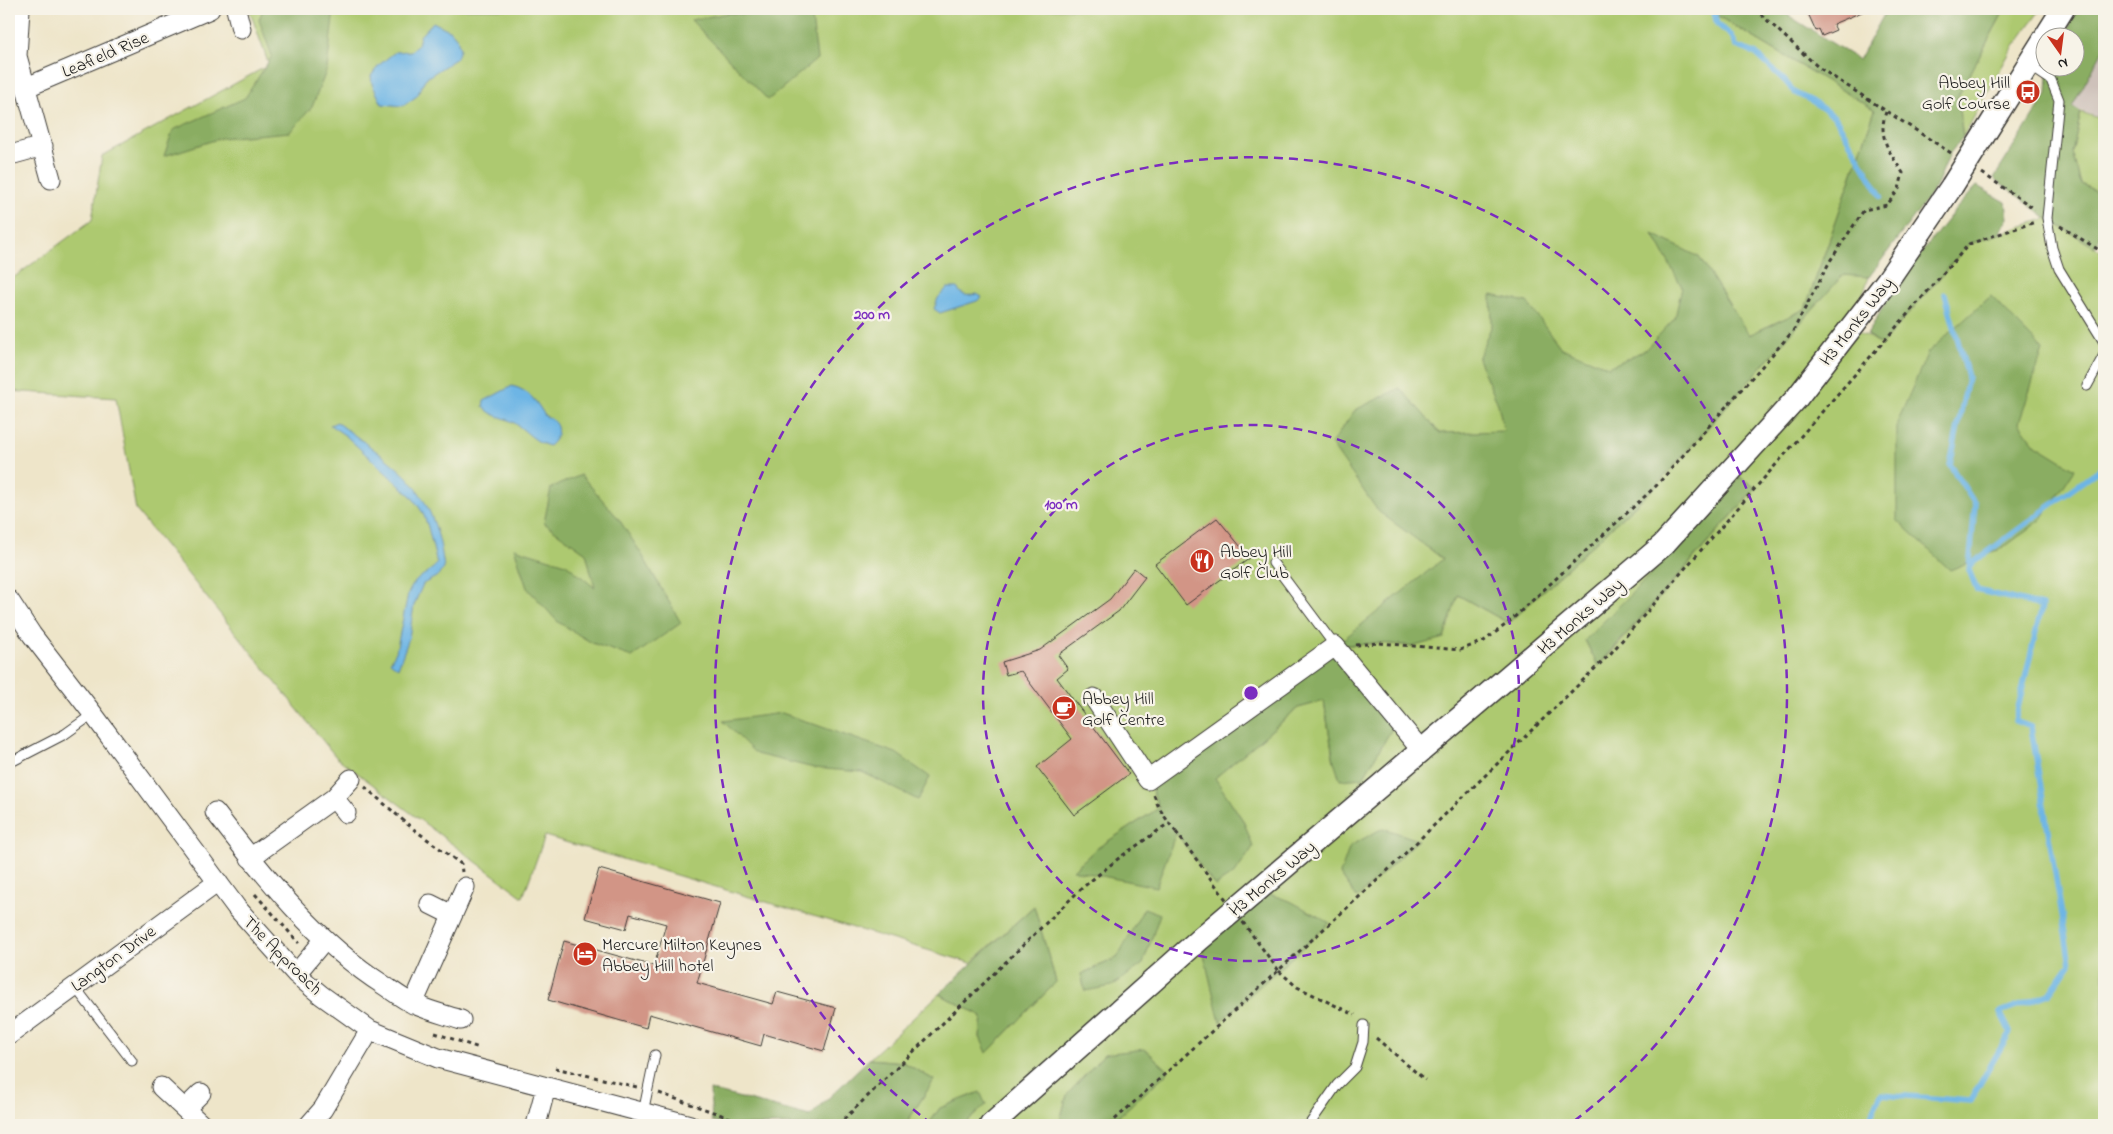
<svg xmlns="http://www.w3.org/2000/svg" width="2113" height="1134" font-family="'Indie Flower',sans-serif">
	<style>
		.industrial { fill: #cec1ba }
		.green { fill: #adc970; stroke: #647246; fill-rule: evenodd }
		.forest { fill: #8aad62; stroke: #53643f }
		.water { fill: #6db5e5; stroke: #446880 }
		.lines { fill: none; stroke-linecap: round; stroke-linejoin: round }
		.stream { stroke: #6db5e5; stroke-width: 5.5 }
		.building { fill: #d29586 }
		.service-casing { stroke: #3c3a36; stroke-width: 11 }
		.minor-casing { stroke: #3c3a36; stroke-width: 21 }
		.tertiary-casing { stroke: #3c3a36; stroke-width: 25 }
		.path { stroke: #3c3a36; stroke-width: 3; stroke-dasharray: 4 4; stroke-linecap: butt }
		.service { stroke: #fff; stroke-width: 9 }
		.minor { stroke: #fff; stroke-width: 19 }
		.tertiary { stroke: #fff; stroke-width: 22 }
		.tertiary-bridge-casing { stroke: #3c3a36; stroke-width: 25; stroke-linecap: butt }
		.path-bridge { stroke: #3c3a36; stroke-width: 3; stroke-dasharray: 4 4; stroke-linecap: butt }
		.tertiary-bridge { stroke: #fff; stroke-width: 22 }
		.ring { fill: none; stroke: #7b2cbf; stroke-width: 2.5; stroke-dasharray: 9 6 }
		.labels { text-anchor: middle; stroke-width: 4.5; stroke-linejoin: round; paint-order: stroke }
		.street-label { font-size: 18px; fill: #1c1c1c; stroke: #f7f3e8 }
		.poi-label { font-size: 18px; fill: #1c1c1c; stroke: #f7f3e8; text-anchor: start }
		.centre { fill: #7b2cbf; stroke: #f7f3e8; stroke-width: 2.5 }
		.ring-label { font-size: 15px; text-anchor: middle; font-weight: bold; fill: #7b2cbf; stroke: #f7f3e8; stroke-width: 4.5; stroke-linejoin: round; paint-order: stroke }
	</style>
	<rect width="100%" height="100%" fill="#f7f3e8"/>
	<filter id="ink" filterUnits="userSpaceOnUse"><feTurbulence type="fractalNoise" baseFrequency=".02" numOctaves="2"/><feDisplacementMap in="SourceGraphic" scale="10" xChannelSelector="R" yChannelSelector="G"/><feConvolveMatrix kernelMatrix="1 2 1 2 8 2 1 2 1" color-interpolation-filters="sRGB"/></filter>
	<filter id="wash" filterUnits="userSpaceOnUse"><feTurbulence type="fractalNoise" baseFrequency=".0096" numOctaves="4" result="noise"/><feDisplacementMap in="SourceGraphic" scale="20" xChannelSelector="R" yChannelSelector="G"/><feGaussianBlur stdDeviation="1.12" result="paint"/><feColorMatrix in="noise" values="0 0 0 0 0 0 0 0 0 0 0 0 0 0 0 0 0 1.4 0 .05"/><feComposite in="paint" operator="in"/></filter>
	<g filter="url(#wash)">
		<rect width="100%" height="100%" fill="#eee5c9"/>
		<!-- industrial -->
		<path class="industrial" d="M2104 48V120L2072 107Z"/>
		<!-- green -->
		<path class="green" d="M249 9H1706L1875 110 1805 309 1749 335 1336 646 1379 643 1415 646 1458 595 1508 623 1656 486 1843 274 1869 277 1851 328 1882 344 1969 244 2047 218 2104 253V1125H1109L1067 1095 1059 1125H963L986 1105 940 1108 928 1125H905L934 1080 903 1062 869 1059 939 994 982 1016 980 1037 988 1052 1056 982 1034 906 971 963 545 836 523 897 336 757 136 510 116 398 9 391V281L92 220 102 156 269 65ZM1756 488 1611 653 1598 666 1585 640 1643 582ZM1335 646 1397 720 1362 778 1334 762 1324 701 1298 708 1214 778 1244 822 1215 886 1176 832 1073 870 1096 849 1159 808ZM1418 840 1357 898 1340 874ZM1117 958 1085 991 1081 974Z
			M2005 9H2041L2010 52 1963 137 1957 98Z
			M2081 112 2104 120V195L2081 184 2072 153Z"/>
		<!-- forest -->
		<path class="forest" d="M263 9H334L327 69 312 107 290 132 221 138 164 156 173 130 245 98 272 56 259 20Z
			M1706 9H1778L1859 60 1887 9H2005L1957 98 1963 137 1950 153 1936 187 1869 277 1843 275 1656 486 1508 623 1458 595 1444 638 1415 646 1379 643 1335 646 1397 720 1363 778 1340 780 1334 762 1324 701 1298 708 1215 778 1244 822 1253 847 1236 872 1215 886 1176 833 1156 887 1073 870 1096 849 1159 808 1148 780 1335 646 1443 559 1378 511 1331 444 1355 410 1400 388 1440 433 1504 431 1498 404 1478 359 1492 325 1491 295 1527 302 1561 348 1609 367 1645 350 1675 318 1682 287 1653 234 1699 257 1749 335 1805 309 1875 110Z
			M2078 9H2104V48L2072 107 2081 112 2072 153 2081 184 2104 195V228L2095 247 2047 218 1994 178 2047 94 2048 72 2050 68H2076V38L2064 37Z
			M728 13 812 18 817 59 768 100 691 20Z
			M1977 186 2006 202 2008 218 1999 234 1969 244 1882 344 1867 335 1893 289 1955 210Z
			M1991 296 2043 350 2019 423 2036 445 2075 469 2041 520 2003 548 1950 570 1897 520V423L1928 352Z
			M581 475 618 518 641 553 681 623 632 657 592 643 558 622 527 588 514 548 566 564 595 588 586 553 544 523 551 488Z
			M1740 477 1756 488 1598 666 1585 640 1643 582Z
			M782 713 896 753 930 777 918 800 862 772 814 768 756 754 723 721Z
			M1383 828 1418 840 1357 898 1340 874 1350 846Z
			M1258 890 1292 902 1330 923 1220 1022 1200 939Z
			M1034 906 1056 982 987 1053 980 1037 982 1016 939 994Z
			M1144 908 1160 914 1143 964 1112 986 1085 991 1081 974 1117 958Z
			M1145 1049 1169 1071 1109 1125H1059L1067 1095 1104 1054Z
			M869 1059 903 1062 934 1080 905 1125H730L712 1121 710 1090 810 1116Z
			M980 1092 986 1105 963 1125H928L940 1108Z"/>
		<!-- water -->
		<path class="water" d="M433 22 451 31 457 38 460 49 457 58 425 79 417 96 403 106 382 104 372 84 371 76 379 65 395 52 411 51 418 45 420 36Z
			M947 288H957C963 297 967 296 977 294L982 297 977 301 940 313 934 309 938 298Z
			M512 386C529 390 537 402 545 416 561 422 561 436 549 446 535 442 527 432 516 424 504 416 494 418 483 407L484 401Z
			M337 422C359 439 388 458 407 477 430 502 441 536 444 569L436 577 423 584 414 605 409 638 398 668 390 662 396 652 408 594C417 574 424 578 437 564L428 527 423 513 412 497 346 436 330 425Z"/>
		<g class="lines">
			<!-- stream -->
			<path class="stream" d="M1713 9 1717 24 1732 36 1736 46 1755 53 1785 81 1795 93 1812 101 1835 117 1881 196
				M1970 565 2104 466
				M1867 1125 1881 1094 1970 1101 2010 1032 2000 1012 2049 994 2070 964 2031 727 2015 721 2042 606 1977 590 1969 570 1975 504 1950 465 1968 377 1945 294"/>
		</g>
		<g id="blocks">
			<!-- building -->
			<path class="building" d="M1806 9H1869L1833 24 1836 30 1822 36 1819 29 1816 31Z
				M1217 518 1250 558 1186 605 1155 564Z
				M1134 568 1145 577 1119 611 1058 655 1068 669 1057 678 1129 774 1074 815 1037 767 1072 739 1021 671 1006 675 1002 662 1040 650 1110 599Z
				M599 869 720 903 697 983 773 1004 777 992 836 1008 824 1051 764 1034 761 1046 649 1014 646 1028 548 1000 564 941 654 966 666 924 630 914 626 929 585 918Z"/>
		</g>
	</g>
	<g filter="url(#ink)">
		<use href="#blocks" fill-opacity="0" stroke="#3c3a36" stroke-width="1"/>
		<g class="lines">
			<defs>
				<path id="service" d="M2027 64 2051 80 2059 100 2047 218 2052 248 2059 269 2104 342
					M2087 386 2104 355
					M1273 563 1335 646
					M9 763 65 734 93 714
					M75 987 132 1061
					M643 1113 655 1055
					M9 1124 10 1125
					M1309 1125 1337 1085 1355 1067 1363 1042 1364 1025"/>
				<path id="minor" d="M20 9 17 56 51 179
					M236 9 241 29
					M27 87 210 9
					M14 154 43 146
					M9 600 32 635 93 714 236 907 296 974 321 995 370 1030 438 1058 690 1125
					M1094 698 1148 780 1335 646 1422 751
					M334 798 346 813
					M215 812C264 876 316 942 385 986 394 992 404 1000 414 1004 429 1011 446 1015 461 1020
					M250 858 334 798 351 779
					M430 904 452 915
					M296 974 325 939
					M413 1004 465 887
					M9 1035 218 882
					M161 1087 202 1125
					M185 1109 201 1093
					M309 1125 323 1109 370 1030
					M536 1125 546 1087"/>
				<path id="tertiary" d="M1984 135 2063 9
					M991 1125 1200 939 1663 545 1796 399 1887 281 1952 186"/>
			</defs>
			<!-- service casing -->
			<use href="#service" class="service-casing"/>
			<!-- minor casing -->
			<use href="#minor" class="minor-casing"/>
			<!-- tertiary casing -->
			<use href="#tertiary" class="tertiary-casing"/>
			<!-- path -->
			<path class="path" d="M1755 9 1818 67 1951 153
				M1982 173 2035 209
				M2060 226 2104 253
				M1356 645 1379 643 1460 650 1484 641 1508 623 1656 486 1793 331 1830 261 1864 210 1887 205 1899 189 1903 173C1890 153 1877 137 1886 112
				M365 787 412 828 461 864 462 872
				M1154 795 1159 808 1169 823
				M255 894 299 943
				M1279 971 1297 987 1355 1015
				M435 1033 479 1048
				M1376 1038 1425 1080
				M555 1068 637 1087
				M659 1093 750 1125
				M838 1125 1082 888 1119 858 1169 823 1176 832
				M1109 1125 1383 875 1611 653 1969 244 2035 222"/>
			<!-- service -->
			<use href="#service" class="service"/>
			<!-- minor -->
			<use href="#minor" class="minor"/>
			<!-- tertiary -->
			<use href="#tertiary" class="tertiary"/>
			<defs>
				<path id="tertiary-bridge" d="M1952 186 1984 135"/>
			</defs>
			<!-- tertiary-bridge casing -->
			<use href="#tertiary-bridge" class="tertiary-bridge-casing"/>
			<!-- path-bridge -->
			<path class="path-bridge" d="M1176 832 1279 971"/>
			<!-- tertiary-bridge -->
			<use href="#tertiary-bridge" class="tertiary-bridge"/>
		</g>
	</g>
	<!-- distance rings -->
	<g class="ring">
		<circle cx="1251" cy="693" r="268"/>
		<path d="M932 1124A536 536 0 1 1 1570 1124"/>
	</g>
	<!-- icons -->
	<defs>
		<symbol id="bus-disc" viewBox="-11 -11 22 22"><circle r="9.5" fill="#c8321e" stroke="#f7f3e8"/><path d="M-5-6H5V4H4V6H2V4H-2V6H-4V4H-5ZM-3.5-4V0h7V-4ZM-3.5 1.2v1.5H-2V1.2ZM2 1.2v1.5H3.5V1.2Z" fill="#fff"/></symbol>
		<symbol id="restaurant-disc" viewBox="-11 -11 22 22"><circle r="9.5" fill="#c8321e" stroke="#f7f3e8"/><path d="M-5-6h1v4h1v-4h1v4h1v-4h1v5L-1.5 .5V6h-2V.5L-5-1ZM5-6V6H3V1.5H1.5Q1.5-4 5-6Z" fill="#fff"/></symbol>
		<symbol id="cafe-disc" viewBox="-11 -11 22 22"><circle r="9.5" fill="#c8321e" stroke="#f7f3e8"/><path d="M-5.5-4.5H6V0H3Q3 3.5 0 3.5H-2.5Q-5.5 3.5-5.5 0ZM3-3.2v2h1.7v-2ZM-6 4.5H4V6H-6Z" fill="#fff"/></symbol>
		<symbol id="hotel-disc" viewBox="-11 -11 22 22"><circle r="9.5" fill="#c8321e" stroke="#f7f3e8"/><path d="M-6-4.5h1.5V1H6V5H4.5V3h-9V5H-6ZM-4 0a1.8 1.8 0 1 1 3.6 0ZM.5 0V-2.5h3Q6-2.5 6 0Z" fill="#fff"/></symbol>
	</defs>
	<g fill-rule="evenodd">
		<use href="#bus-disc" x="2014" y="78" width="28" height="28"/>
		<use href="#restaurant-disc" x="1188" y="547" width="28" height="28"/>
		<use href="#cafe-disc" x="1050" y="694" width="28" height="28"/>
		<use href="#hotel-disc" x="571" y="940" width="28" height="28"/>
	</g>
	<g class="labels">
		<!-- street labels -->
		<g class="street-label">
			<text transform="translate(105 54) rotate(-23)" y="6">Leafield Rise</text>
			<text transform="translate(1856 321) rotate(-52)" y="6">H3 Monks Way</text>
			<text transform="translate(1580 616) rotate(-41)" y="6">H3 Monks Way</text>
			<text transform="translate(1272 878) rotate(-40)" y="6">H3 Monks Way</text>
			<text transform="translate(283 955) rotate(45)" y="6">The Approach</text>
			<text transform="translate(113 958) rotate(-36)" y="6">Langton Drive</text>
		</g>
		<!-- poi labels -->
		<g class="poi-label">
			<text x="2010" y="88" text-anchor="end">Abbey Hill<tspan x="2010" dy="21">Golf Course</tspan></text>
			<text x="1220" y="557">Abbey Hill<tspan x="1220" dy="21">Golf Club</tspan></text>
			<text x="1082" y="704">Abbey Hill<tspan x="1082" dy="21">Golf Centre</tspan></text>
			<text x="602" y="950">Mercure Milton Keynes<tspan x="602" dy="21">Abbey Hill hotel</tspan></text>
		</g>
	</g>
	<circle cx="1251" cy="693" r="8" class="centre"/>
	<g class="ring-label">
		<text x="872" y="319">200 m</text>
		<text x="1061" y="509">100 m</text>
	</g>
	<!-- margin -->
	<rect width="2113" height="1134" fill="none" stroke="#f7f3e8" stroke-width="30"/>
	<!-- north arrow -->
	<g transform="translate(2060 52) rotate(166)"><circle r="24" fill="#f7f3e8" stroke="#9f9d96"/>
	<path d="M0-4L9 19L0 12L-9 19Z" fill="#c8321e"/>
	<text y="-8" font-size="14" font-weight="bold" text-anchor="middle" fill="#1c1c1c">N</text>
	</g>
</svg>
